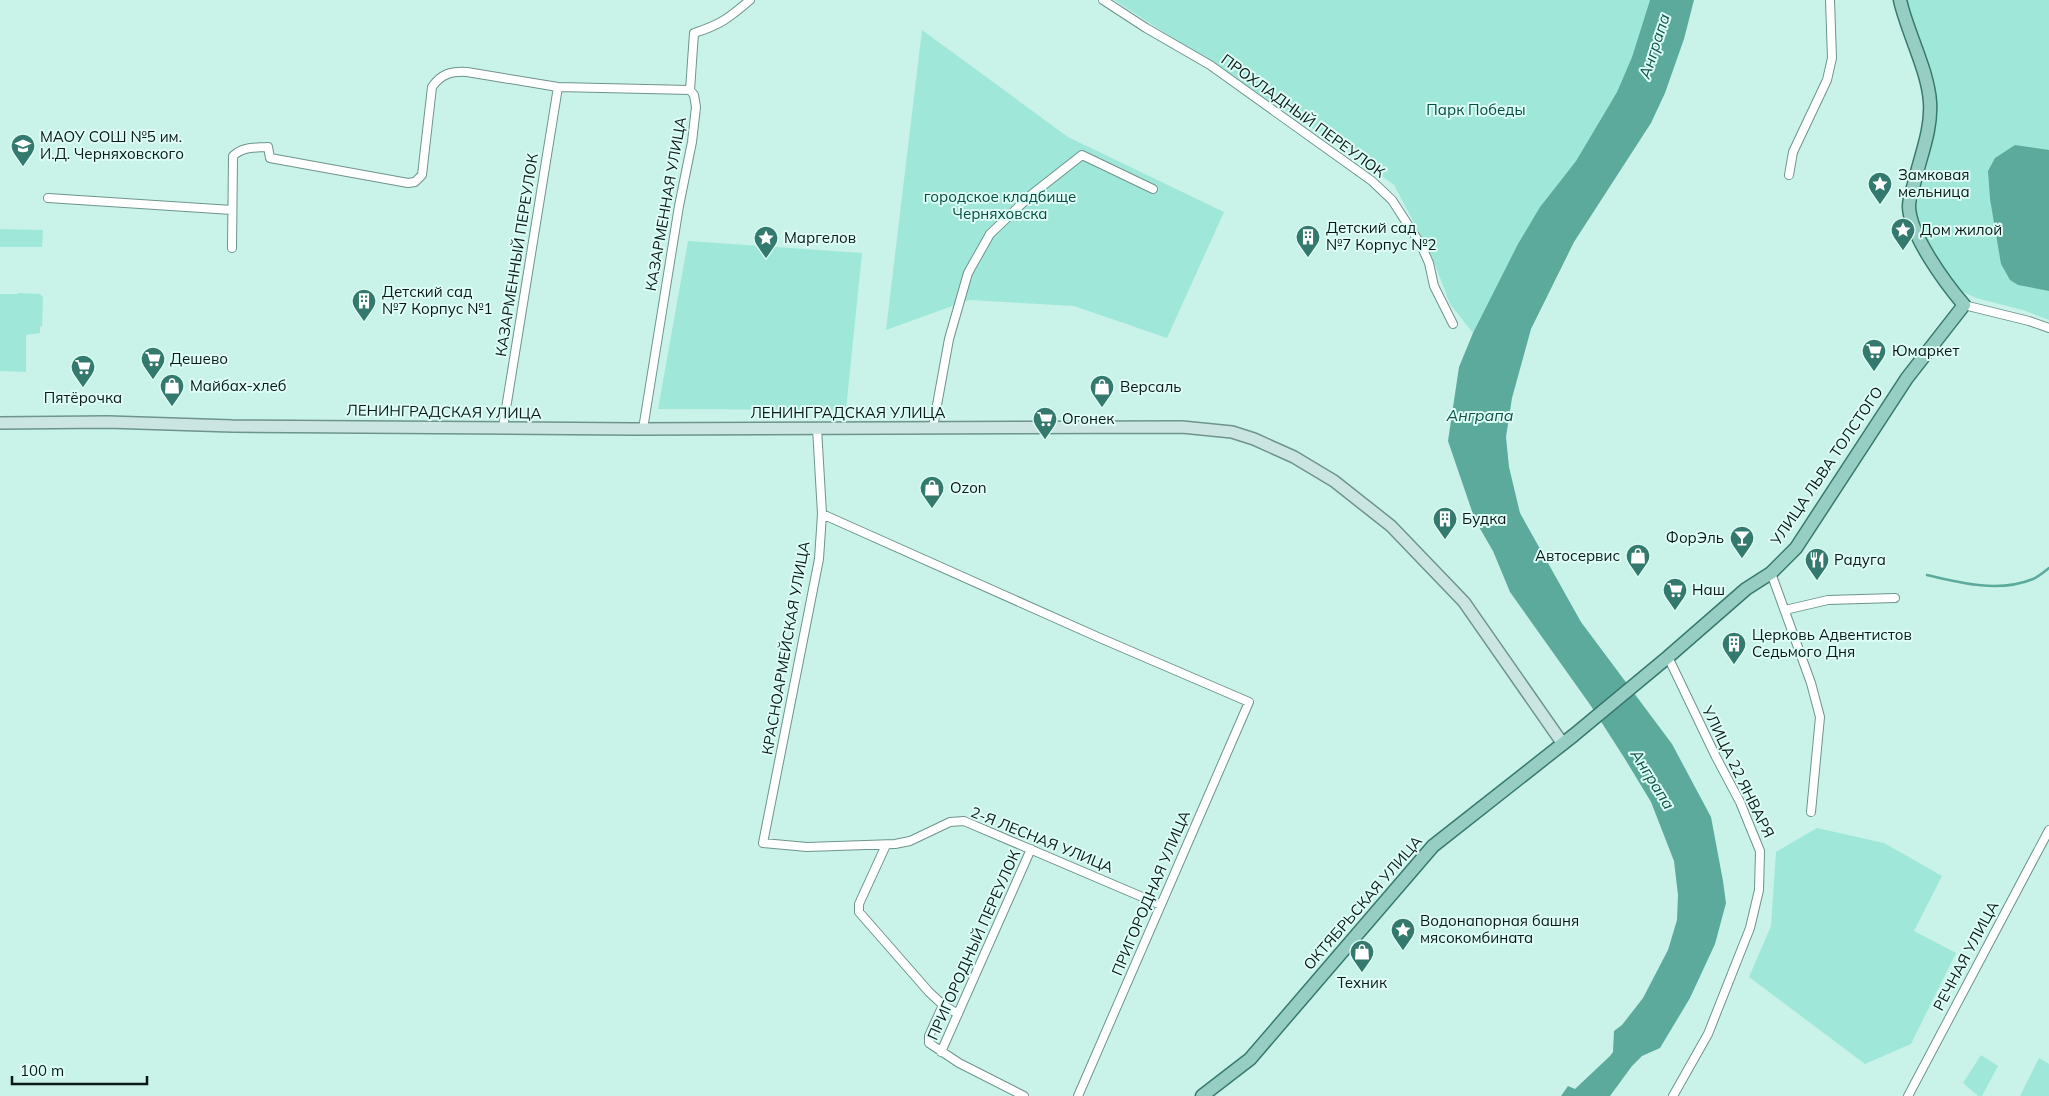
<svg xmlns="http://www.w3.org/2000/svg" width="2049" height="1096" font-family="Mulish,sans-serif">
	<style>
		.green { fill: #9fe8d9 }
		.water { fill: #5caa9c }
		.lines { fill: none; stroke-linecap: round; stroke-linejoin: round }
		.stream { stroke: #5caa9c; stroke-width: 2.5 }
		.street-casing { stroke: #6e948c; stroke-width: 10 }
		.secondary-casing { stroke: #6e948c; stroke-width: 14 }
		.primary-casing { stroke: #38796e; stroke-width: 15 }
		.street { stroke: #fff; stroke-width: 8 }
		.secondary { stroke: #cbe6e2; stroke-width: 11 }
		.primary { stroke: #97cec4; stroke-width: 12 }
		.labels { text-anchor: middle; stroke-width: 4; stroke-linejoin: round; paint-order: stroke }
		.park-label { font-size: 15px; fill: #034d43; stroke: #ddfdf6 }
		.street-label { font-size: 15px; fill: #0a1916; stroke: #ddfdf6 }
		.poi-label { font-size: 15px; fill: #0a1916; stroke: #ddfdf6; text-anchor: start }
		.water-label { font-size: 16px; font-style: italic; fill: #0f5349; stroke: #ddfdf6 }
	</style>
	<rect width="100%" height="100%" fill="#c9f2e9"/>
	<!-- green -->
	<path class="green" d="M1114 0H1650L1632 57 1617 92 1576 161 1540 207 1473 333 1450 304 1432 257 1394 185 1346 150Z
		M1907 0H2049V320L2023 310 1976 298 1963 292 1947 276 1923 235 1915 211 1930 153 1937 112 1931 77Z
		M922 30 1068 137 1224 212 1167 338 1074 306 969 300 886 330Z
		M0 229 43 230 42 247H0Z
		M688 241 862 253 846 410 658 409Z
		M18 293 40 294 43 297 42 327 40 326V333L26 335V372L0 371V294H18Z
		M1817 828 1884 843 1942 876 1914 931 1956 953 1911 1044 1865 1064 1749 977 1771 926 1776 852Z
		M1981 1055 1998 1066 1982 1096H1978L1963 1083Z
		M2039 1058 2049 1064V1096H2020Z"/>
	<!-- water -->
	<path class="water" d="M1650 0H1694L1684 39 1665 93 1651 123 1574 242 1531 329 1512 398 1506 437 1509 467 1520 513 1581 622 1672 744 1711 817 1723 881 1726 903 1715 944 1690 998 1660 1048 1642 1056 1632 1066 1610 1096H1561L1568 1086 1575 1089 1610 1056 1613 1052 1614 1031 1622 1025 1643 998 1668 950 1677 920 1678 895 1674 861 1651 802 1625 759 1591 706 1510 592 1493 551 1475 520 1448 441 1459 367 1473 333 1518 244 1540 207 1576 161 1617 92 1632 57Z
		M2015 145 2049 150V291L2018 285 2010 280 2001 264 1990 199 1988 171 1995 158Z"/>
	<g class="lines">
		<!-- stream -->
		<path class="stream" d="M1927 575C1960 583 1999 593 2033 579 2038 577 2044 572 2049 568"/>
		<defs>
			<path id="street" d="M1103 0 1146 28 1210 65 1372 181 1392 200 1421 245 1429 263 1434 286 1453 324
				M690 90 694 33C720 25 729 18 750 0
				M1789 175 1793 152 1827 80 1832 58 1830 0
				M48 198 232 210
				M232 248 233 156C243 146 255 148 268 147L270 158 408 183 415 182 422 175 432 87C441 74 451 71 467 72L558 87 690 90
				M1964 305 2029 321 2049 328
				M503 427 558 87
				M933 427 949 339 968 273 990 234 1031 195 1082 155 1153 189
				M817 428 822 514 819 559 763 843 807 847 895 844 910 841 950 822 964 821 1161 905
				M643 429 679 206 692 142 696 107 694 95 690 90
				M822 514 1100 638 1249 702 1078 1096
				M1771 573 1811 683 1820 717 1811 812
				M1785 610 1828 600 1895 598
				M1668 657 1716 757 1740 802 1760 851 1759 890 1750 928 1708 1034 1673 1096
				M886 845 859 904V912L929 992 943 1005 958 1014
				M943 1005 929 1036V1043L959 1063 1024 1096
				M941 1052 1031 849
				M1908 1096 2049 830"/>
			<path id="secondary" d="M0 423 108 422 232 426 635 429 1182 427 1232 432 1254 439 1294 457 1334 481 1391 526 1464 602 1563 744"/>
			<path id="primary" d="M1202 1096 1250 1059 1433 846 1574 735 1668 657 1746 589 1771 573 1796 548 1907 378 1964 305C1946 284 1909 234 1909 206 1909 199 1912 191 1914 184 1920 157 1932 130 1930 102 1928 70 1907 32 1900 0"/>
		</defs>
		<!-- street casing -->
		<use href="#street" class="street-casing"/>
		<!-- secondary casing -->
		<use href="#secondary" class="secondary-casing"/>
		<!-- primary casing -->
		<use href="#primary" class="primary-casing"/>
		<!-- street -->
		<use href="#street" class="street"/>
		<!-- secondary -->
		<use href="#secondary" class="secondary"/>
		<!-- primary -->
		<use href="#primary" class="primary"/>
	</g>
	<!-- icons -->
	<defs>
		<symbol id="school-pin" viewBox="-11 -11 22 30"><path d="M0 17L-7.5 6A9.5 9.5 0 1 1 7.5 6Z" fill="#34796d" stroke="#ddfdf6"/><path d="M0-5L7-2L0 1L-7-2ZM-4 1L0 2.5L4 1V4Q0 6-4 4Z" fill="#fff"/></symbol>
		<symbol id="sight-pin" viewBox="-11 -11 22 30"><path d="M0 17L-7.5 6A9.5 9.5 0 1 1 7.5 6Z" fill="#34796d" stroke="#ddfdf6"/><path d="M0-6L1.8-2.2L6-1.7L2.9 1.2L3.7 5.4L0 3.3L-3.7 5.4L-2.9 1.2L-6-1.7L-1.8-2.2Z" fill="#fff"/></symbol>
		<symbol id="building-pin" viewBox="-11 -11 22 30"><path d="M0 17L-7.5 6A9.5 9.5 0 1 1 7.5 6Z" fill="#34796d" stroke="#ddfdf6"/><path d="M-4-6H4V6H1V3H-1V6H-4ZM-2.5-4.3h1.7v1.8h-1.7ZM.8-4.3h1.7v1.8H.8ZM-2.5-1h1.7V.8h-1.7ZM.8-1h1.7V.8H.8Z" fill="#fff"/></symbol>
		<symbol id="supermarket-pin" viewBox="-11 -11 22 30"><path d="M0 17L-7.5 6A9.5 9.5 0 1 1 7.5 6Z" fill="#34796d" stroke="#ddfdf6"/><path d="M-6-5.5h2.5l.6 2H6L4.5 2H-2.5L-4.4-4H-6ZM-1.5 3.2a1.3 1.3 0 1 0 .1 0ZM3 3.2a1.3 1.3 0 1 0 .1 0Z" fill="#fff"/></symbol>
		<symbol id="shop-pin" viewBox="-11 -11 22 30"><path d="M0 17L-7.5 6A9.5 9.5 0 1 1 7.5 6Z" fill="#34796d" stroke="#ddfdf6"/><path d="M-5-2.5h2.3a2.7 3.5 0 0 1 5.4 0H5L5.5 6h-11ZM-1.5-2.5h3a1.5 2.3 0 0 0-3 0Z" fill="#fff"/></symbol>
		<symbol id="bar-pin" viewBox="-11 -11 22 30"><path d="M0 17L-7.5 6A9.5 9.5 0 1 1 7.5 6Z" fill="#34796d" stroke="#ddfdf6"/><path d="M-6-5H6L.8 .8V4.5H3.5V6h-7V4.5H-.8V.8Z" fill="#fff"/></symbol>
		<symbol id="restaurant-pin" viewBox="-11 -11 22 30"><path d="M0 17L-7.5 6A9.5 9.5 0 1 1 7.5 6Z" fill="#34796d" stroke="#ddfdf6"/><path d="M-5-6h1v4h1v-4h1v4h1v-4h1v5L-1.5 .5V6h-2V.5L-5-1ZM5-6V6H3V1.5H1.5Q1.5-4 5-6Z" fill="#fff"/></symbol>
	</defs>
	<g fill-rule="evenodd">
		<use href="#school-pin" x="9" y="132" width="28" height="38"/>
		<use href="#sight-pin" x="1866" y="170" width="28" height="38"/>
		<use href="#sight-pin" x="1889" y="216" width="28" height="38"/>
		<use href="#building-pin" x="1294" y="223" width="28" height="38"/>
		<use href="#sight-pin" x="752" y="224" width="28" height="38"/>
		<use href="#building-pin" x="350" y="287" width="28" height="38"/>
		<use href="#supermarket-pin" x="1860" y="337" width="28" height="38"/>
		<use href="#supermarket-pin" x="139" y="345" width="28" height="38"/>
		<use href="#supermarket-pin" x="69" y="353" width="28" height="38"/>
		<use href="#shop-pin" x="158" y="372" width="28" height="38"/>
		<use href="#shop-pin" x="1088" y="373" width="28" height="38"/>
		<use href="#supermarket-pin" x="1031" y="405" width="28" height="38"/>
		<use href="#shop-pin" x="918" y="474" width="28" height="38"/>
		<use href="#building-pin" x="1431" y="505" width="28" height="38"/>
		<use href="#bar-pin" x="1728" y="524" width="28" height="38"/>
		<use href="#shop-pin" x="1624" y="542" width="28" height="38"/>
		<use href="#restaurant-pin" x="1803" y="546" width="28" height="38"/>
		<use href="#supermarket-pin" x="1661" y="576" width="28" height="38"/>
		<use href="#building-pin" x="1720" y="630" width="28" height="38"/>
		<use href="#sight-pin" x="1389" y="916" width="28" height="38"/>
		<use href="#shop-pin" x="1348" y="938" width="28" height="38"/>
	</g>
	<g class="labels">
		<!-- park labels -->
		<g class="park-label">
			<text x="1476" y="115">Парк Победы</text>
			<text x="1000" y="202">городское кладбище<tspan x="1000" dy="17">Черняховска</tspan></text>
		</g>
		<!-- street labels -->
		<g class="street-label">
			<text transform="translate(1303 116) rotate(36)" y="5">ПРОХЛАДНЫЙ ПЕРЕУЛОК</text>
			<text transform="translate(666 204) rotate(-80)" y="5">КАЗАРМЕННАЯ УЛИЦА</text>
			<text transform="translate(517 255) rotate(-81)" y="5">КАЗАРМЕННЫЙ ПЕРЕУЛОК</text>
			<text transform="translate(444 412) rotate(1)" y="5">ЛЕНИНГРАДСКАЯ УЛИЦА</text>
			<text x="848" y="418">ЛЕНИНГРАДСКАЯ УЛИЦА</text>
			<text transform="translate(1827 466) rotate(-56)" y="5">УЛИЦА ЛЬВА ТОЛСТОГО</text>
			<text transform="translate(786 648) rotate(-80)" y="5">КРАСНОАРМЕЙСКАЯ УЛИЦА</text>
			<text transform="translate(1738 772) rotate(64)" y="5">УЛИЦА 22 ЯНВАРЯ</text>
			<text transform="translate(1042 840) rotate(22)" y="5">2-Я ЛЕСНАЯ УЛИЦА</text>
			<text transform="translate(1151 893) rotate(-67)" y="5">ПРИГОРОДНАЯ УЛИЦА</text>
			<text transform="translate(1363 903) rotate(-49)" y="5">ОКТЯБРЬСКАЯ УЛИЦА</text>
			<text transform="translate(974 945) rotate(-66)" y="5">ПРИГОРОДНЫЙ ПЕРЕУЛОК</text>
			<text transform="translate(1966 956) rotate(-62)" y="5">РЕЧНАЯ УЛИЦА</text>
		</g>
		<!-- poi labels -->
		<g class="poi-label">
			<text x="40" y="142">МАОУ СОШ №5 им.<tspan x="40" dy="17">И.Д. Черняховского</tspan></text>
			<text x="1898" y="180">Замковая<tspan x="1898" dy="17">мельница</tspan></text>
			<text x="1326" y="233">Детский сад<tspan x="1326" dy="17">№7 Корпус №2</tspan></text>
			<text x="1920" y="235">Дом жилой</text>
			<text x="784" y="243">Маргелов</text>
			<text x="382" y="297">Детский сад<tspan x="382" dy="17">№7 Корпус №1</tspan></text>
			<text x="1892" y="356">Юмаркет</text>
			<text x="170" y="364">Дешево</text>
			<text x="190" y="391">Майбах-хлеб</text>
			<text x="1120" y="392">Версаль</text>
			<text x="83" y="403" text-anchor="middle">Пятёрочка</text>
			<text x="1062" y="424">Огонек</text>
			<text x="950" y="493">Ozon</text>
			<text x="1462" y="524">Будка</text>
			<text x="1724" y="543" text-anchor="end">ФорЭль</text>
			<text x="1620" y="561" text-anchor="end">Автосервис</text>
			<text x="1834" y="565">Радуга</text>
			<text x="1692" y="595">Наш</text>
			<text x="1752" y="640">Церковь Адвентистов<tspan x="1752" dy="17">Седьмого Дня</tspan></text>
			<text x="1420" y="926">Водонапорная башня<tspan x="1420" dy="17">мясокомбината</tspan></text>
			<text x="1362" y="988" text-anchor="middle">Техник</text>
		</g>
		<!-- water labels -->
		<g class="water-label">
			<text transform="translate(1654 46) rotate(-72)" y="6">Анграпа</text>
			<text x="1480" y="421">Анграпа</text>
			<text transform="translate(1653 779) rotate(58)" y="6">Анграпа</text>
		</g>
	</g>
	<!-- scale -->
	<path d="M12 1076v8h135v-8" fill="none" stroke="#0a1916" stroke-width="2.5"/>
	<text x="20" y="1076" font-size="15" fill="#0a1916" stroke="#ddfdf6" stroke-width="4" paint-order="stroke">100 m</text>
</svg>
